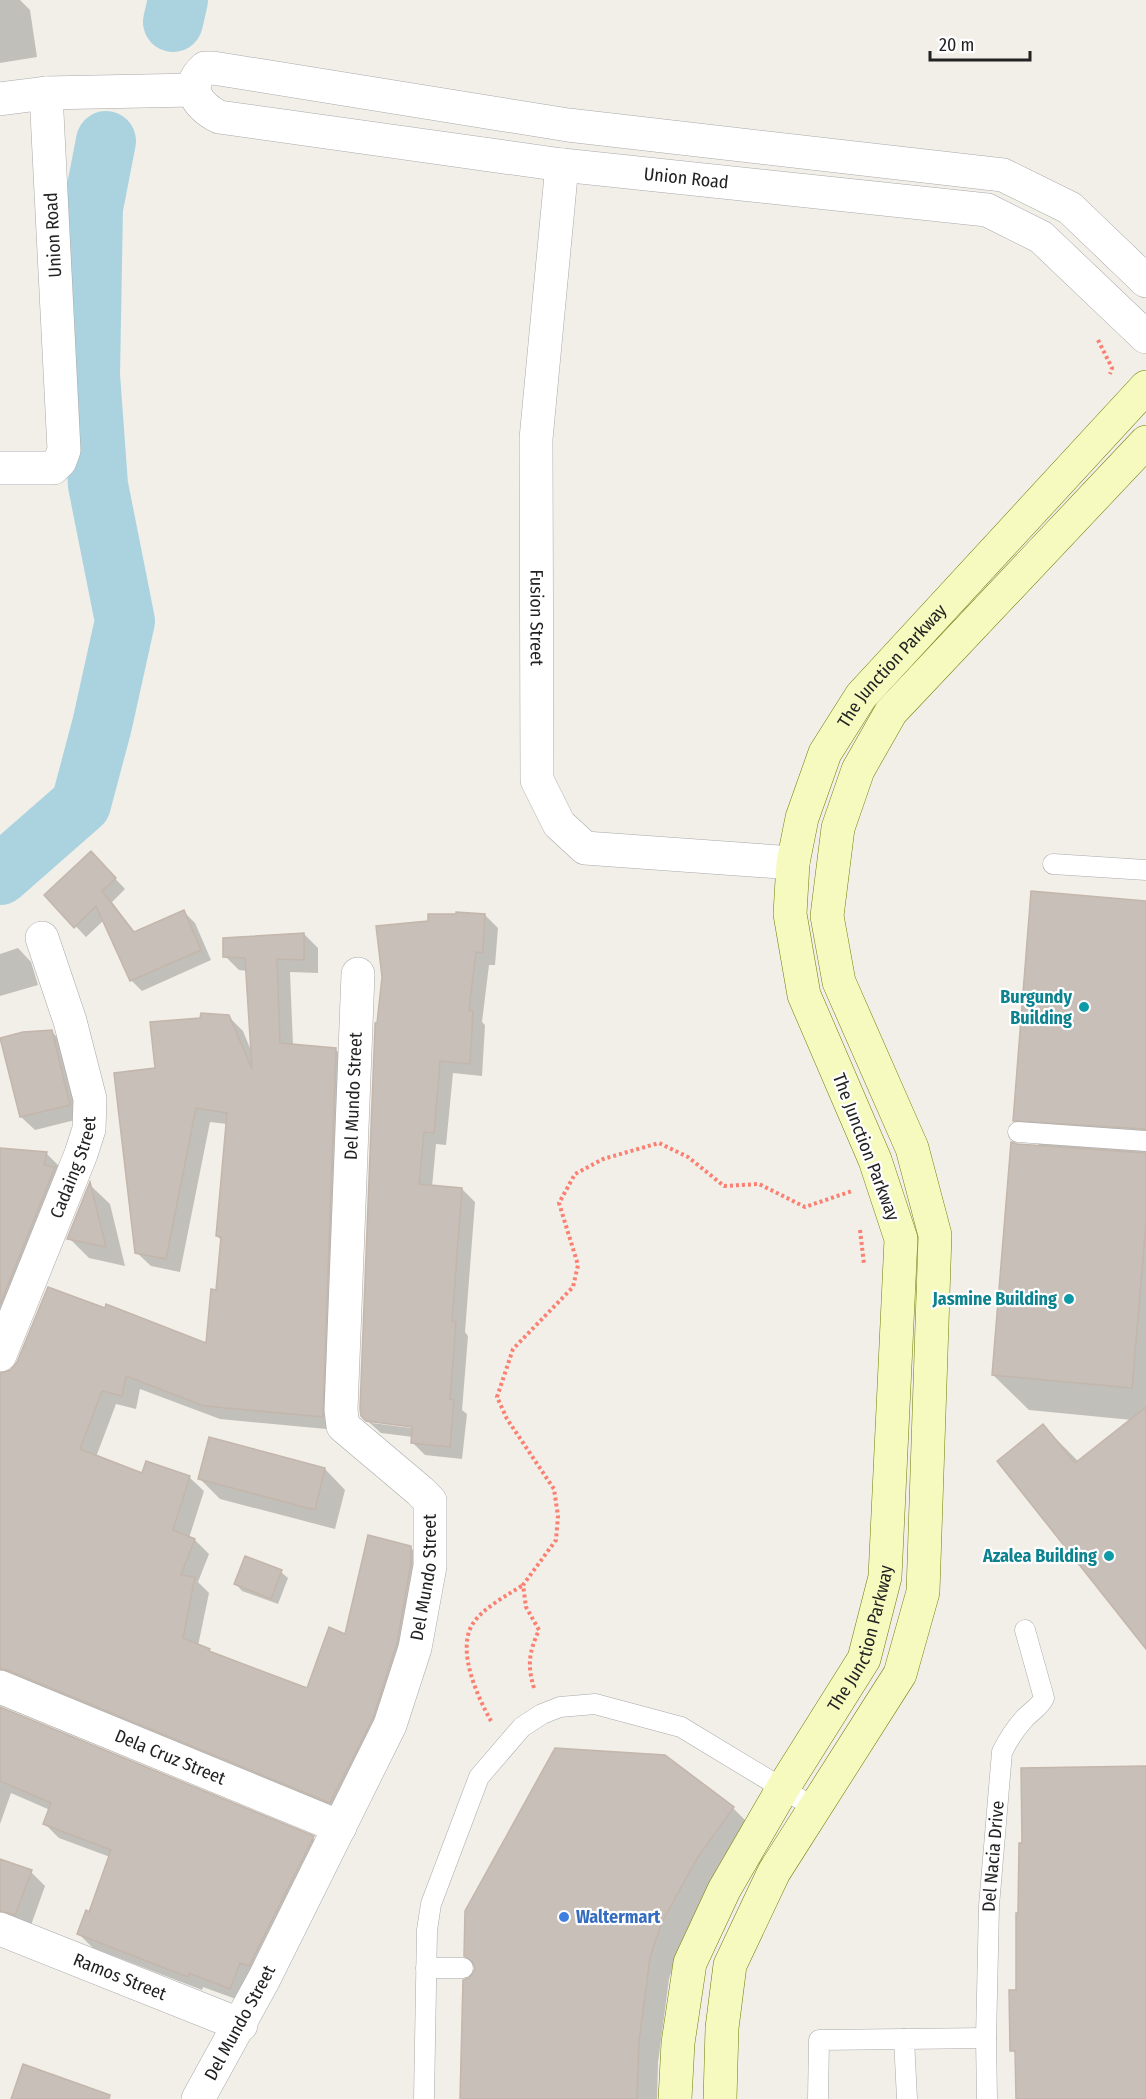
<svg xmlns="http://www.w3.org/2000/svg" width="1146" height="2099" font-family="'Fira Sans Condensed',sans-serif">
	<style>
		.shadow { fill: #0003; fill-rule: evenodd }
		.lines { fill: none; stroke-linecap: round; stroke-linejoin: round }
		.river { stroke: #aad3df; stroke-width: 60 }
		.building { fill: #c7bfb8; stroke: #c4b6ab; stroke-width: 1.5 }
		.lane-casing { stroke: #a9a9a9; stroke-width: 21 }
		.street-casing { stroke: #a9a9a9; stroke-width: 34 }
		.secondary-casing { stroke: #707d05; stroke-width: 34 }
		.path { stroke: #fa8072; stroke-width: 4; stroke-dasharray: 3 3; stroke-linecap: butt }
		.lane { stroke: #fff; stroke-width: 20 }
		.street { stroke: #fff; stroke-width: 33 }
		.secondary { stroke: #f7fabf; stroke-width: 33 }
		.culture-dot { fill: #0f9aa8; stroke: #fff; stroke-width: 2 }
		.shop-dot { fill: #3f7fe0; stroke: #fff; stroke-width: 2 }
		.labels { text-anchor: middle; stroke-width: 4.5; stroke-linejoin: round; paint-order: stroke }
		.street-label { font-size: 18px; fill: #222; stroke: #fff }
		.culture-label { font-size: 18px; font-weight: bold; fill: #0d838f; stroke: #fff; text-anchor: end }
		.shop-label { font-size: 18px; font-weight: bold; fill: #366cbe; stroke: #fff; text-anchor: start }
	</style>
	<rect width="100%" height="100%" fill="#f2efe9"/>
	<!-- shadow -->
	<path class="shadow" d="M0 0H20L30 10 37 57 0 63Z
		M91 853 125 889 112 902 135 933 184 912 195 923 211 960 142 991 131 980 104 920 86 937 46 895Z
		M1146 902V1647L1043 1426 1079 1462 1132 1420 1029 1410 993 1375 1041 1147 1015 1121Z
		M485 915 498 928 495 965H489L482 1022 485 1025 482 1076 453 1073 446 1145 436 1144 432 1187 462 1189 475 1202 465 1332 468 1336 462 1410 467 1414 462 1459 425 1455 412 1442 413 1437 381 1433 362 1416 376 1027ZM372 1420 420 1426 419 1429 372 1423Z
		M304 934 318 948V973L290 972 293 1045 336 1050 350 1064 337 1430 220 1419 140 1389 136 1409 116 1404 96 1457 143 1475 189 1477 204 1491 189 1538 195 1540 209 1554 198 1582 209 1593 198 1646 209 1650 214 1655 308 1690 410 1547 425 1562 345 1816 0 1689V1375L208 1345 218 1291 222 1241 217 1236 227 1124 210 1122 180 1272 151 1266 136 1252 156 1070 228 1016 243 1031 252 1053 248 971 239 970 225 956Z
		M18 948 31 962 38 985 0 996V954Z
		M51 1031 65 1045 83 1118 35 1130 21 1117Z
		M0 1150 46 1153 60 1167 0 1353Z
		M90 1185 110 1204 125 1266 89 1258 69 1238Z
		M325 1469 345 1490 335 1529 220 1499 200 1479Z
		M281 1572 288 1578 278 1604 242 1591 236 1584Z
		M0 1709 313 1838 327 1852 244 2002 203 1987 202 1990 93 1948 79 1934 90 1914 110 1857 59 1838 45 1824 50 1810 11 1793 0 1824Z
		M733 1808 753 1828 716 1880 680 1944 669 1979 658 2063 657 2099H461L470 1979 477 1969 465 1956Z
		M0 1860 31 1872 45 1886 30 1928 0 1918Z"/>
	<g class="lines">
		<!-- river -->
		<path class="river" d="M173 22 178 0
			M0 875 81 804 102 725 125 621 98 485 90 375 93 208 106 141"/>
	</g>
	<!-- building -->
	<path class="building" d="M91 851 116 878 102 891 134 932 184 910 201 950 130 981 96 906 74 928 44 895Z
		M1031 891 1146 901V1129L1013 1121Z
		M456 912 485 914 483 953 476 952 469 1010 473 1011 470 1064 440 1061 434 1133 424 1132 419 1184 462 1188 452 1321 456 1322 450 1399 454 1400 450 1447 411 1443 412 1427 366 1421 361 1416 360 1409 375 1027V1023H377L382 977 376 926 428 921V914H456Z
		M304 933V960L277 959 280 1043 336 1048 323 1417 204 1406 126 1376 122 1396 102 1391 80 1449 142 1473 146 1461 190 1476 173 1530 195 1539 181 1575 195 1577 183 1638 210 1649 209 1651 307 1688 329 1627 345 1634 368 1535 411 1546V1564L397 1643 373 1718 330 1803 7 1670 0 1669V1373L11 1370 17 1362 48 1287 105 1308 106 1304 206 1343 211 1289 216 1290 221 1237 216 1236 227 1113 196 1108 166 1259 135 1253 114 1073 155 1068 150 1022 200 1018 201 1013 229 1015 252 1069 245 958 223 957V938Z
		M52 1030 70 1105 20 1117 0 1038 23 1032Z
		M1011 1142 1017 1144 1146 1153V1223L1132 1388 992 1375Z
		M0 1148 47 1152 44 1165 55 1167 0 1305Z
		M90 1182 106 1247 67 1239Z
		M1146 1407V1649L997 1461 1043 1424 1075 1463Z
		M209 1437 325 1468 315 1510 198 1479Z
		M245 1556 282 1570 271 1599 234 1584Z
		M0 1707 314 1836 249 1966 240 1963 230 1989 189 1973 188 1977 77 1934 86 1910 89 1912 111 1850 43 1824 51 1803 0 1781Z
		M555 1748 665 1755 734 1807 696 1860 661 1924 650 1958 639 2042 637 2099H460L463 1980 469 1978 475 1969 473 1962 464 1956 465 1911Z
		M1146 1766V2099H1016L1015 2051H1010L1009 1990H1016V1913H1018L1019 1843H1022L1021 1768Z
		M0 1859 32 1870 15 1915 0 1911Z
		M23 2064 110 2095 109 2099H11Z"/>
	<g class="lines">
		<defs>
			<g id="lane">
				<path d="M1053 864 1146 870"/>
				<path d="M1018 1132 1146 1141"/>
				<path d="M426 1968H463"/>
				<path d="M424 2099 427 1930 431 1904 479 1777 522 1727 542 1714 560 1707 595 1704 681 1727 815 1808"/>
				<path d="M818 2099 819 2040 904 2039"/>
				<path d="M907 2099 904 2039 986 2038"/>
				<path id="s1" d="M987 2099 986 2038 989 1906 1002 1752C1008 1740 1015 1729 1024 1719 1031 1711 1040 1707 1044 1698L1025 1630"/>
			</g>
			<g id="street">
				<path d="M0 99 46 93 193 90"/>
				<path id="s2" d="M562 165 536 439 537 780 559 824 585 848 793 863"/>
				<path id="s3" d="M1146 281 1070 208 1003 175 568 125 213 68H205C183 87 198 106 219 117L562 165 987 210 1041 237 1146 337"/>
				<path d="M0 468H53L60 461 64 450 46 93"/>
				<path id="s4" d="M0 1355 81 1154 89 1129 90 1099 70 1021 42 938"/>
				<path id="s5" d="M0 1687 340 1827"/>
				<path id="s6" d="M0 1929 241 2025"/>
				<path id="s7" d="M198 2099 264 1979 390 1725 415 1648 430 1566V1501L420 1491 343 1426 341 1410 358 974"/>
			</g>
			<g id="secondary">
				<path id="s8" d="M675 2099 678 2043 690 1963 724 1890 783 1788 864 1659 885 1577 901 1239 875 1160 804 995 790 914 793 863 802 818 825 753 861 696 1146 387"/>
				<path d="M720 2099 722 2028 730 1965 774 1872 900 1674 923 1592 935 1235 912 1148 839 982 827 916 838 828 858 770 891 712 1146 442"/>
			</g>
		</defs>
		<!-- lane casing -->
		<use href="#lane" class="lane-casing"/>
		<!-- street casing -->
		<use href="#street" class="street-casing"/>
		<!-- secondary casing -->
		<use href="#secondary" class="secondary-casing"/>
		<!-- path -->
		<path class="path" d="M1098 340 1112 368 1110 374
			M860 1230 864 1264
			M534 1688C527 1665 529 1652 539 1630L526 1607 523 1585 556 1540 558 1516 554 1489 507 1419 497 1397 513 1349 573 1287 578 1265 559 1203 575 1174 603 1159 659 1143 688 1157 724 1186 759 1184 805 1207 852 1191
			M491 1721C477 1696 457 1651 472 1625 482 1608 508 1595 523 1585"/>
		<!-- lane -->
		<use href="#lane" class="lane"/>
		<!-- street -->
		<use href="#street" class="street"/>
		<!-- secondary -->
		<use href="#secondary" class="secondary"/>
	</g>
	<!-- markers -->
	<g class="culture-dot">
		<circle cx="1084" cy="1007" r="6"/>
		<circle cx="1069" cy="1299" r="6"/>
		<circle cx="1109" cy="1556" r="6"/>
	</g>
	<circle class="shop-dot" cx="564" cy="1917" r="6"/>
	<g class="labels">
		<!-- street labels -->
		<g class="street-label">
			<text dy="6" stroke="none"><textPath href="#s3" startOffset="1520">Union Road</textPath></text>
			<text transform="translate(53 235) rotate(-93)" y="6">Union Road</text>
			<text dy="6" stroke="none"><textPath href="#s2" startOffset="454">Fusion Street</textPath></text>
			<text dy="6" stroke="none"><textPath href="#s8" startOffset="1532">The Junction Parkway</textPath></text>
			<text dy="6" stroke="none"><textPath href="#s7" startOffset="1095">Del Mundo Street</textPath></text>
			<text transform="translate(866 1147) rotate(69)" y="6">The Junction Parkway</text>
			<text dy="6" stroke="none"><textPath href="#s4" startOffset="202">Cadaing Street</textPath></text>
			<text dy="6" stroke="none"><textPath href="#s7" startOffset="573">Del Mundo Street</textPath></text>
			<text dy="6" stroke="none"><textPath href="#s8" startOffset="506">The Junction Parkway</textPath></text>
			<text dy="6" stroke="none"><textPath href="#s5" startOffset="184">Dela Cruz Street</textPath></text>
			<text dy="6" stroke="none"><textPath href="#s1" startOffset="243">Del Nacia Drive</textPath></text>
			<text dy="6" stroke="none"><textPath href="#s6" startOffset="129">Ramos Street</textPath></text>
			<text dy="6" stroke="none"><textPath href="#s7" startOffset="87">Del Mundo Street</textPath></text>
		</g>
		<!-- culture labels -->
		<g class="culture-label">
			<text x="1072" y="1003">Burgundy<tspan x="1072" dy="21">Building</tspan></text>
			<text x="1057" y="1305">Jasmine Building</text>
			<text x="1097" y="1562">Azalea Building</text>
		</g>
		<!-- shop labels -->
		<g class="shop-label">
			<text x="576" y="1923">Waltermart</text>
		</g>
	</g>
	<!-- scale -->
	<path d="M930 51v9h100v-9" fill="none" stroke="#222222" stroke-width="3"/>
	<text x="939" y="51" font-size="18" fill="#222222" stroke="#ffffff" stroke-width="4.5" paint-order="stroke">20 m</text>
</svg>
